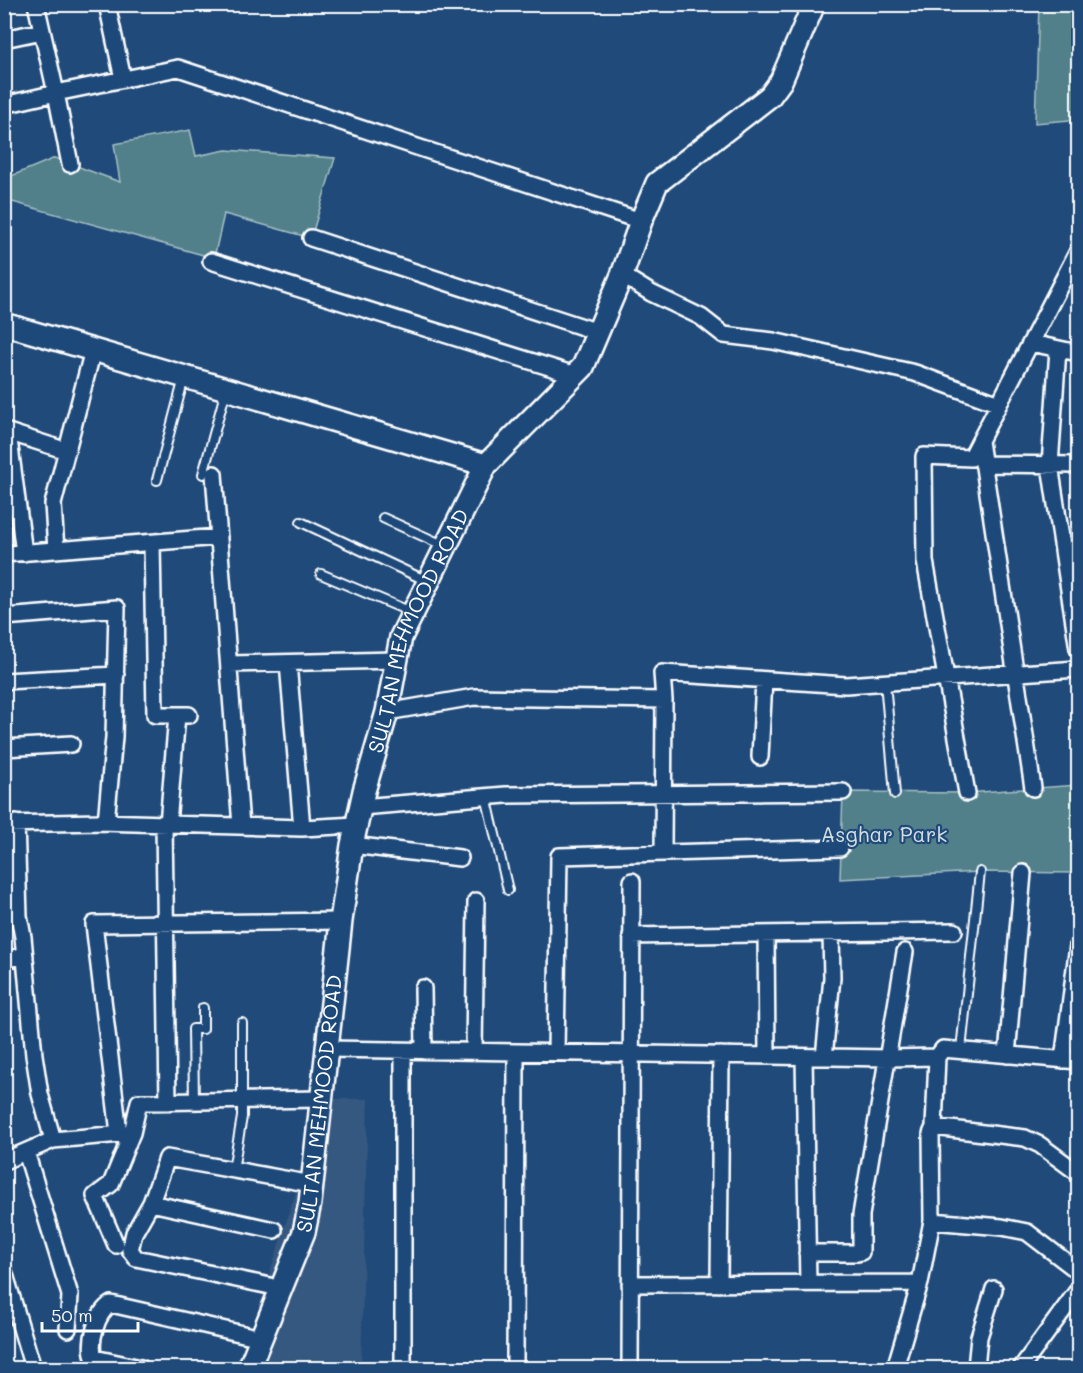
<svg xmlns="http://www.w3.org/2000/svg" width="1083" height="1373" font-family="Mali,sans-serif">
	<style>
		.built { fill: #365881 }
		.green { fill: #51808a; stroke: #a8c0c4; stroke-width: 1.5 }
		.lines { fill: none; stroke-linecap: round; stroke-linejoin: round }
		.lane-casing { stroke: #fff; stroke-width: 12 }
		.street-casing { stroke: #fff; stroke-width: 20 }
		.secondary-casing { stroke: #fff; stroke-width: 26 }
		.lane { stroke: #1f4a7a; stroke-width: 8 }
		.street { stroke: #1f4a7a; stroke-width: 15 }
		.secondary { stroke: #1f4a7a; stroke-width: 21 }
		.labels { text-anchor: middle; stroke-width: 4.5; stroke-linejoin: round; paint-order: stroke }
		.street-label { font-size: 21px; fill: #fff; stroke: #1f4a7a }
		.park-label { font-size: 21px; fill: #d4dfe2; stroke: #1f4a7a }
	</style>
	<rect width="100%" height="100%" fill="#1f4a7a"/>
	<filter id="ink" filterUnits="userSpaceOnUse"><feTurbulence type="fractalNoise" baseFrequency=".0167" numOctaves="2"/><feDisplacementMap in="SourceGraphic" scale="12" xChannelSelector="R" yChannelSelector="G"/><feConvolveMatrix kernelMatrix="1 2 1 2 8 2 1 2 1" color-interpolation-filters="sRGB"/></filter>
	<g filter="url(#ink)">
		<!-- built -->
		<path class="built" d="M326 1099H368L361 1368H239Z"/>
		<!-- green -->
		<path class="green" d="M1039 5H1078V124L1070 120 1035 123Z
			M190 130 196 156 226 150 335 158 311 238 224 214 214 258 5 200 4 179 55 158 120 182 114 144Z
			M1078 785V873L980 872 840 879 843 792 967 793Z"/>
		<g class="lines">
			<defs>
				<path id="lane" d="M203 474 226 390
					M157 480 184 378
					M383 518 445 546
					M301 522 427 581
					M321 574 411 612
					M885 682 895 794
					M486 796 508 890
					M961 1050 980 872
					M194 1101 193 1029H203V1008
					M233 1170 242 1117V1023"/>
				<path id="street" d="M107 4 123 79
					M4 39 42 31
					M4 105 56 93 36 4
					M70 164 56 93 178 68 641 221
					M311 238 598 332
					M211 261 575 375
					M622 275 651 293 701 317 724 335 773 341 915 373 999 404
					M1031 343 1078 353
					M1058 349 1050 465 1078 649
					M980 441 1033 788
					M983 464 1078 465
					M214 474 241 826
					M152 543 155 715H189
					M56 550 53 504 93 350
					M24 553 8 432 67 451
					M4 554 219 537
					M4 617 117 608 114 737 106 822
					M288 663 302 828
					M229 664 396 660
					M4 681 116 675
					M387 712 474 697 664 700 662 673 846 685 1078 669
					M4 748 71 744
					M760 757 764 680
					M967 793 925 561 924 456 971 458 1078 251
					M361 807 506 795 843 792
					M16 823 19 916 23 937 34 1055 40 1094 53 1140 132 1133 139 1102 320 1099
					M4 824 99 822 302 828 356 825
					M164 824 168 1102
					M168 824 177 715
					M352 845 460 858
					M663 853 664 700
					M766 934 767 1056
					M631 936 954 931
					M4 959 25 956
					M423 988 424 1051
					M327 1049 888 1058 937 1057 943 1049 1078 1061
					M403 1051V1368
					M474 1052 476 901
					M556 1053 559 856 840 848
					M1007 1055 1023 873
					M804 1057 808 1283
					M824 1057 832 978 831 933
					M1063 1060 1078 945
					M934 1127 1025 1138 1040 1145 1078 1173
					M119 1133 94 924 341 921
					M26 1152 70 1295 68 1329
					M4 1161 53 1140
					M151 1203 274 1230
					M932 1221 1002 1227 1027 1232 1078 1271
					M116 1245 95 1196 111 1184 132 1133
					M807 1253H857L861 1252V1215L905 952
					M4 1271 33 1368
					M630 1284 920 1283
					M719 1284 721 1055
					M270 1286 136 1258 130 1250 134 1233 151 1203 167 1158 312 1184
					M141 1368 94 1358C89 1342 96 1313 111 1304L261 1338
					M515 1368 516 1052
					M630 1368 632 881
					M895 1368 920 1283 932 1221 931 1134 934 1127 937 1057
					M976 1368 979 1337 994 1289
					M1021 1368 1078 1290"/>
				<g id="secondary">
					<path d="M4 324 486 465"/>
					<path id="s1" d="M249 1368 304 1232 310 1203 341 921 352 845 364 791 387 712 401 637 486 465 583 367 622 275 641 221 657 183 770 96 781 81 814 4"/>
				</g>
			</defs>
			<!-- lane casing -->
			<use href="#lane" class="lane-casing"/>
			<!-- street casing -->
			<use href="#street" class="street-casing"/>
			<!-- secondary casing -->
			<use href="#secondary" class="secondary-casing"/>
			<!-- lane -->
			<use href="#lane" class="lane"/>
			<!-- street -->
			<use href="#street" class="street"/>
			<!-- secondary -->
			<use href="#secondary" class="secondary"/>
		</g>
	</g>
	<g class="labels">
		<!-- street labels -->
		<g class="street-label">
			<text dy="7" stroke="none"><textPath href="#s1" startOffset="762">SULTAN MEHMOOD ROAD</textPath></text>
			<text dy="7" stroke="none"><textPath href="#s1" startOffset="276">SULTAN MEHMOOD ROAD</textPath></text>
		</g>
		<!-- park labels -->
		<g class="park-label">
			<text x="884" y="842">Asghar Park</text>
		</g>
	</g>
	<!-- margin -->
	<rect width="1083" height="1373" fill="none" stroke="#1f4a7a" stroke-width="24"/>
	<rect x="12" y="12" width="1059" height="1349" fill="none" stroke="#fff" stroke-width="2" filter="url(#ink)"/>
	<!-- scale -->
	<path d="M42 1322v9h96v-9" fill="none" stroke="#ffffff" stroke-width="3"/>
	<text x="51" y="1322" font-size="18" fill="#ffffff" stroke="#1f4a7a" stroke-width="4.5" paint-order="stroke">50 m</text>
</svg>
